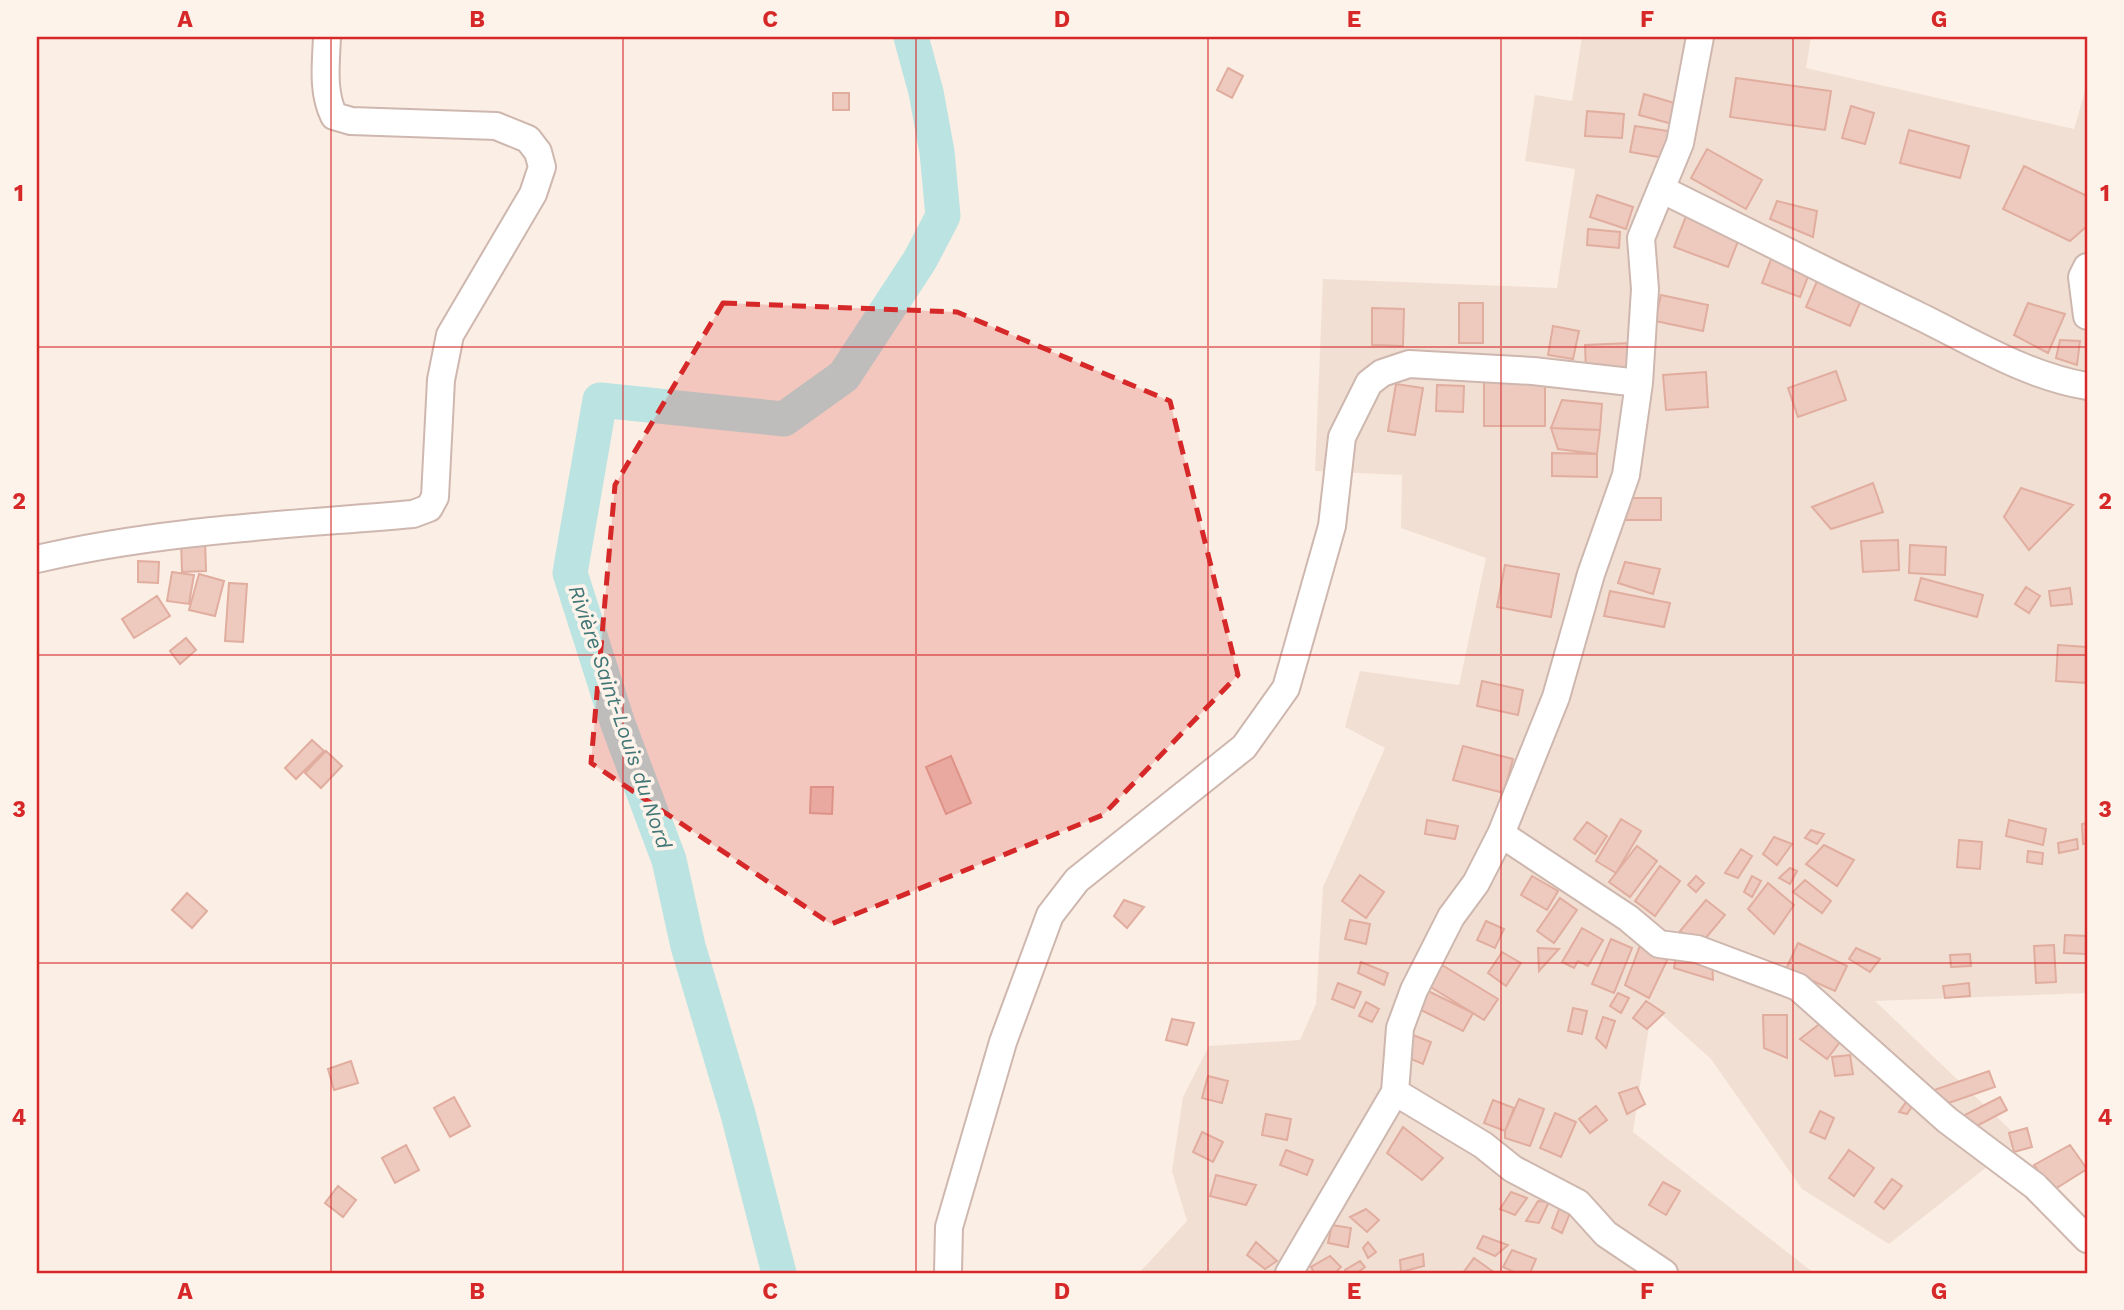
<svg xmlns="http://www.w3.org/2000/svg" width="2124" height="1310" font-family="'Work Sans',sans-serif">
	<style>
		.residential { fill: #f2dfd3 }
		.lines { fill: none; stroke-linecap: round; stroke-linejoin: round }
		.river { stroke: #bae3e2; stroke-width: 35 }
		.building { fill: #eec9be; stroke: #e0ad9f; stroke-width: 2 }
		.minor-casing { stroke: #ceb7ae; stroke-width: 30 }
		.minor { stroke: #fff; stroke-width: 26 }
		.marked { fill: #d62828; fill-opacity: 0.2; stroke: #d62828; stroke-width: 5; stroke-dasharray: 14 9; stroke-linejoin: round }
		.grid { fill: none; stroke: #d62828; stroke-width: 2; stroke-opacity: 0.55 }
		.labels { text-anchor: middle; stroke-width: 7; stroke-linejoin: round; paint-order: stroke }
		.water-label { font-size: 21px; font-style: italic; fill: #407676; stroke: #fef3ea }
		.neatline { fill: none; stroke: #d62828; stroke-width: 2.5 }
		.grid-label { font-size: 23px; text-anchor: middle; font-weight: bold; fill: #d62828 }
	</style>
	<rect width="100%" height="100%" fill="#fbeee4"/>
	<!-- residential -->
	<path class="residential" d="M1582 37H1811L1806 68 2074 129 2087 84V993L1875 1001 2021 1140 1889 1244 1802 1189 1711 1059 1652 1006 1633 1132 1814 1273H1139L1187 1221 1172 1171 1183 1097 1209 1046 1300 1040 1316 1004 1323 887 1385 748 1345 727 1360 671 1459 685 1486 558 1401 528 1402 475 1315 471 1323 279 1557 288 1575 169 1525 161 1535 95 1572 101Z"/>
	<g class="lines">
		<!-- river -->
		<path class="river" d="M779 1273 738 1114 688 946 669 860 618 724 570 573 600 400 784 419 844 376 920 260 943 216 937 152 926 92 911 37"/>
	</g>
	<!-- building -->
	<path class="building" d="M1228 68 1243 76 1232 98 1217 90Z
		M1736 78 1831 91 1825 130 1730 117Z
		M833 93H849V110H833Z
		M1644 94 1681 105 1676 125 1639 115Z
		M1851 106 1874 113 1865 144 1842 138Z
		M1587 111 1624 114 1622 138 1585 136Z
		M1635 126 1675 132 1670 159 1630 152Z
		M1909 130 1969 146 1960 178 1900 163Z
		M1707 149 1762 180 1746 209 1691 178Z
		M2024 166 2087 196V226L2070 241 2003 209Z
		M1597 195 1633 207 1626 229 1590 217Z
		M1777 201 1817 211 1813 237 1770 219Z
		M1688 211 1742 231 1728 267 1674 247Z
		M1588 229 1620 232 1619 248 1587 245Z
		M1773 254 1811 269 1800 297 1762 283Z
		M1818 279 1862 298 1850 326 1806 307Z
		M1661 295 1708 305 1703 331 1655 321Z
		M1459 303H1483V343H1459Z
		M2028 303 2065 314 2048 353 2014 335Z
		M1372 308 1404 309 1403 346 1372 345Z
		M1553 326 1579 331 1573 359 1548 355Z
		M2060 340 2080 341 2077 365 2056 358Z
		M1630 343 1632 371 1586 372 1585 345Z
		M1836 371 1846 400 1798 417 1788 388Z
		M1706 372 1708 407 1666 410 1663 375Z
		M1484 376H1545V426H1484Z
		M1396 384 1423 388 1415 435 1388 431Z
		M1437 385 1464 386 1463 412 1436 411Z
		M1562 400 1602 404 1600 430 1551 428Z
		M1551 428 1600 430 1597 454 1558 449Z
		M1552 453 1597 454V477L1552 476Z
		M1873 483 1883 512 1831 529 1812 507Z
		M2021 488 2073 505 2029 550 2004 517Z
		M1623 498H1661V520H1623Z
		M205 538 206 571 182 572 181 540Z
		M1898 540 1899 570 1863 572 1861 541Z
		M1910 545 1946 547 1945 575 1909 573Z
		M138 561 159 562 158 583 138 582Z
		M1625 562 1660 569 1653 594 1618 583Z
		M1505 565 1559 574 1551 617 1497 607Z
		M172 572 194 575 189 604 167 601Z
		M199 574 224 581 215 616 189 610Z
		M1921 578 1983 595 1977 617 1915 600Z
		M229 583 247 584 243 642 225 641Z
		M2026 587 2040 596 2029 613 2015 604Z
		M2070 588 2072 604 2051 606 2049 591Z
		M1610 591 1670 603 1664 627 1604 616Z
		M157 596 170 616 134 638 122 619Z
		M186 638 196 650 180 664 170 651Z
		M2058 645 2087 647V683L2056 681Z
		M1482 681 1523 690 1518 715 1477 706Z
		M312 740 324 751 296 779 285 768Z
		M1463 746 1513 759 1504 793 1453 780Z
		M326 751 342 766 321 788 305 773Z
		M951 756 971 803 946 814 926 767Z
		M811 787H833L832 814 810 813Z
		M1621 819 1641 831 1616 873 1596 861Z
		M1427 820 1458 826 1455 839 1425 834Z
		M2009 820 2046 829 2043 845 2006 836Z
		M1587 822 1607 836 1595 854 1574 839Z
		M2087 823V844H2083L2082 824Z
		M1811 830 1824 834 1817 844 1805 838Z
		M1774 837 1792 844 1777 865 1763 854Z
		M2077 839 2078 849 2059 853 2058 843Z
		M1959 840 1982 842 1980 869 1957 867Z
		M1824 845 1854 860 1837 886 1806 864Z
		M1637 846 1657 861 1630 897 1609 882Z
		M1741 849 1752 856 1738 878 1725 873Z
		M2028 851 2043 853 2042 864 2027 862Z
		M1660 866 1680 881 1655 916 1635 901Z
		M1790 868 1797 871 1790 884 1779 878Z
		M1360 875 1384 892 1366 918 1342 901Z
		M1532 876 1558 891 1547 910 1521 895Z
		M1696 876 1704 883 1696 892 1688 885Z
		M1752 876 1761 881 1752 897 1744 892Z
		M1805 880 1831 901 1822 913 1793 892Z
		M1768 883 1794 905 1774 934 1748 909Z
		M187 893 207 911 192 928 172 910Z
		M1560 898 1577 910 1554 943 1537 931Z
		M1124 900 1144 907 1127 928 1114 916Z
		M1706 900 1725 915 1699 946 1680 931Z
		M1350 920 1370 924 1366 944 1345 939Z
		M1486 921 1504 929 1495 948 1477 940Z
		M1582 928 1603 940 1588 966 1578 961 1574 968 1562 962Z
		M2065 935 2087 936V954L2064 953Z
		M1611 939 1632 948 1614 993 1592 984Z
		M1641 943 1672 950 1649 998 1625 985Z
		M1798 943 1847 966 1835 991 1786 969Z
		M2054 945 2056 982 2036 983 2034 946Z
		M1538 948 1559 949 1539 971Z
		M1856 948 1880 959 1870 972 1849 959Z
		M1677 949 1712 956 1713 980 1674 968Z
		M1502 952 1521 963 1506 986 1488 973Z
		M1970 954 1971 966 1951 967 1950 955Z
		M1361 962 1388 973 1384 985 1358 973Z
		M1442 965 1498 999 1484 1020 1429 986Z
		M1338 983 1361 992 1354 1008 1332 999Z
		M1969 983 1970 996 1945 998 1943 986Z
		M1426 990 1473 1013 1463 1031 1417 1008Z
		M1618 993 1629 998 1621 1013 1610 1006Z
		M1646 1001 1664 1013 1647 1029 1633 1018Z
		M1366 1002 1379 1009 1372 1022 1359 1016Z
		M1573 1008 1587 1011 1582 1034 1568 1031Z
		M1763 1015H1787V1058L1764 1048Z
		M1603 1017 1615 1021 1606 1048 1596 1038Z
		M1172 1019 1194 1023 1187 1045 1166 1040Z
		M1826 1019 1846 1034 1827 1059 1800 1039Z
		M1403 1031 1431 1042 1423 1064 1394 1052Z
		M1850 1055 1853 1074 1835 1076 1832 1057Z
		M351 1061 358 1083 334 1090 328 1069Z
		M1989 1071 1995 1087 1940 1106 1934 1090Z
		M1208 1076 1228 1081 1222 1103 1202 1098Z
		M1637 1087 1645 1104 1627 1114 1619 1093Z
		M454 1097 470 1126 450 1137 434 1108Z
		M2000 1097 2007 1110 1971 1129 1959 1118Z
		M1909 1098 1915 1102 1907 1114 1899 1112Z
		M1519 1099 1544 1109 1530 1146 1505 1138V1131Z
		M1493 1100 1514 1108 1505 1131 1484 1123Z
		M1596 1106 1607 1120 1590 1133 1579 1119Z
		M1820 1111 1834 1118 1825 1139 1810 1132Z
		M1555 1113 1576 1122 1561 1157 1540 1148Z
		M1266 1114 1291 1119 1287 1140 1262 1135Z
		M1403 1127 1443 1158 1422 1180 1387 1153Z
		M2027 1128 2032 1147 2014 1152 2009 1133Z
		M1202 1132 1223 1142 1213 1162 1193 1152Z
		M406 1145 419 1170 395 1183 382 1158Z
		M2070 1145 2087 1169 2052 1191 2034 1165Z
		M1286 1150 1313 1160 1307 1175 1280 1165Z
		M1849 1150 1874 1168 1854 1196 1829 1178Z
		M1216 1175 1256 1185 1246 1205 1210 1196Z
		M1892 1179 1902 1186 1884 1209 1875 1202Z
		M1663 1182 1680 1191 1666 1215 1649 1205Z
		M338 1186 356 1200 343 1217 325 1203Z
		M1511 1192 1527 1198 1515 1215 1500 1209Z
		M1538 1201 1549 1202 1539 1223 1526 1221Z
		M1562 1201 1574 1203 1562 1233 1552 1228Z
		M1366 1209 1379 1220 1367 1232 1350 1217Z
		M1332 1225 1351 1228 1348 1247 1328 1243Z
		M1483 1236 1508 1245 1495 1256 1477 1248Z
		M1256 1242 1277 1261 1265 1269 1247 1255Z
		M1368 1242 1376 1252 1368 1258 1363 1248Z
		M1512 1250 1536 1259 1530 1273H1516L1503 1267Z
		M1423 1254 1424 1266 1401 1272 1400 1260Z
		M1330 1256 1341 1267 1335 1273H1314L1311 1267Z
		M1474 1258 1495 1273H1463Z
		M1360 1261 1365 1267 1357 1273H1346L1345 1270Z"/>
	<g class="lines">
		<defs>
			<path id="minor" d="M1661 189C1745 231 1830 273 1915 314 1971 341 2026 376 2087 386
				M2087 267 2082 277 2087 316
				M37 559C160 530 287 525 413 514L429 508 435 497 441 380 450 335 533 194 542 167 538 152 528 139 496 126 351 121 334 116C322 92 326 63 327 37
				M1501 834 1628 918 1659 944 1697 949 1798 987 1947 1120 2035 1186 2087 1239
				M1395 1092 1483 1145 1513 1169 1578 1203 1606 1234 1664 1273
				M948 1273 949 1227 1003 1042 1050 915 1077 880 1244 747 1286 688 1332 526 1342 437 1369 383 1382 373 1409 364 1533 371 1639 383
				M1289 1273 1395 1092 1400 1028 1414 990 1451 917 1476 883 1501 834 1556 697 1591 574 1626 475 1639 383 1645 289 1641 238 1680 143 1700 37"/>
		</defs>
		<!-- minor casing -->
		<use href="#minor" class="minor-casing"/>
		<!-- minor -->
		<use href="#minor" class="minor"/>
	</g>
	<!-- marked area -->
	<path class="marked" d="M723 303 957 312 1170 401 1238 675 1103 815 831 924 591 763 615 485Z"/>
	<!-- grid -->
	<path class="grid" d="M331 37V1273M623 37V1273M916 37V1273M1208 37V1273M1501 37V1273M1793 37V1273M37 347H2087M37 655H2087M37 963H2087"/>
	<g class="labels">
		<!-- water labels -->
		<g class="water-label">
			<text transform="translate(620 717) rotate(71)" y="7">Rivière Saint-Louis du Nord</text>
		</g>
	</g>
	<!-- border -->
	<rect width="2124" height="1310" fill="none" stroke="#fef3ea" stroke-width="77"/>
	<rect x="38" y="38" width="2048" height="1234" class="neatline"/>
	<g class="grid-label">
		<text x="185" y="27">A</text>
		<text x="477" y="27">B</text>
		<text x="770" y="27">C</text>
		<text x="1062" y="27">D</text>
		<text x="1354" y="27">E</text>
		<text x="1647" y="27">F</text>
		<text x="1939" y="27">G</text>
		<text x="19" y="201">1</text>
		<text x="2105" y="201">1</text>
		<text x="19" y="509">2</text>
		<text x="2105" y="509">2</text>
		<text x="19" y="817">3</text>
		<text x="2105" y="817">3</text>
		<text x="19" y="1125">4</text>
		<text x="2105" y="1125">4</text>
		<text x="185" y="1299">A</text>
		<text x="477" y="1299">B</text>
		<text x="770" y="1299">C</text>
		<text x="1062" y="1299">D</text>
		<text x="1354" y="1299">E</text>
		<text x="1647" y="1299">F</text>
		<text x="1939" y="1299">G</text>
	</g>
</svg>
